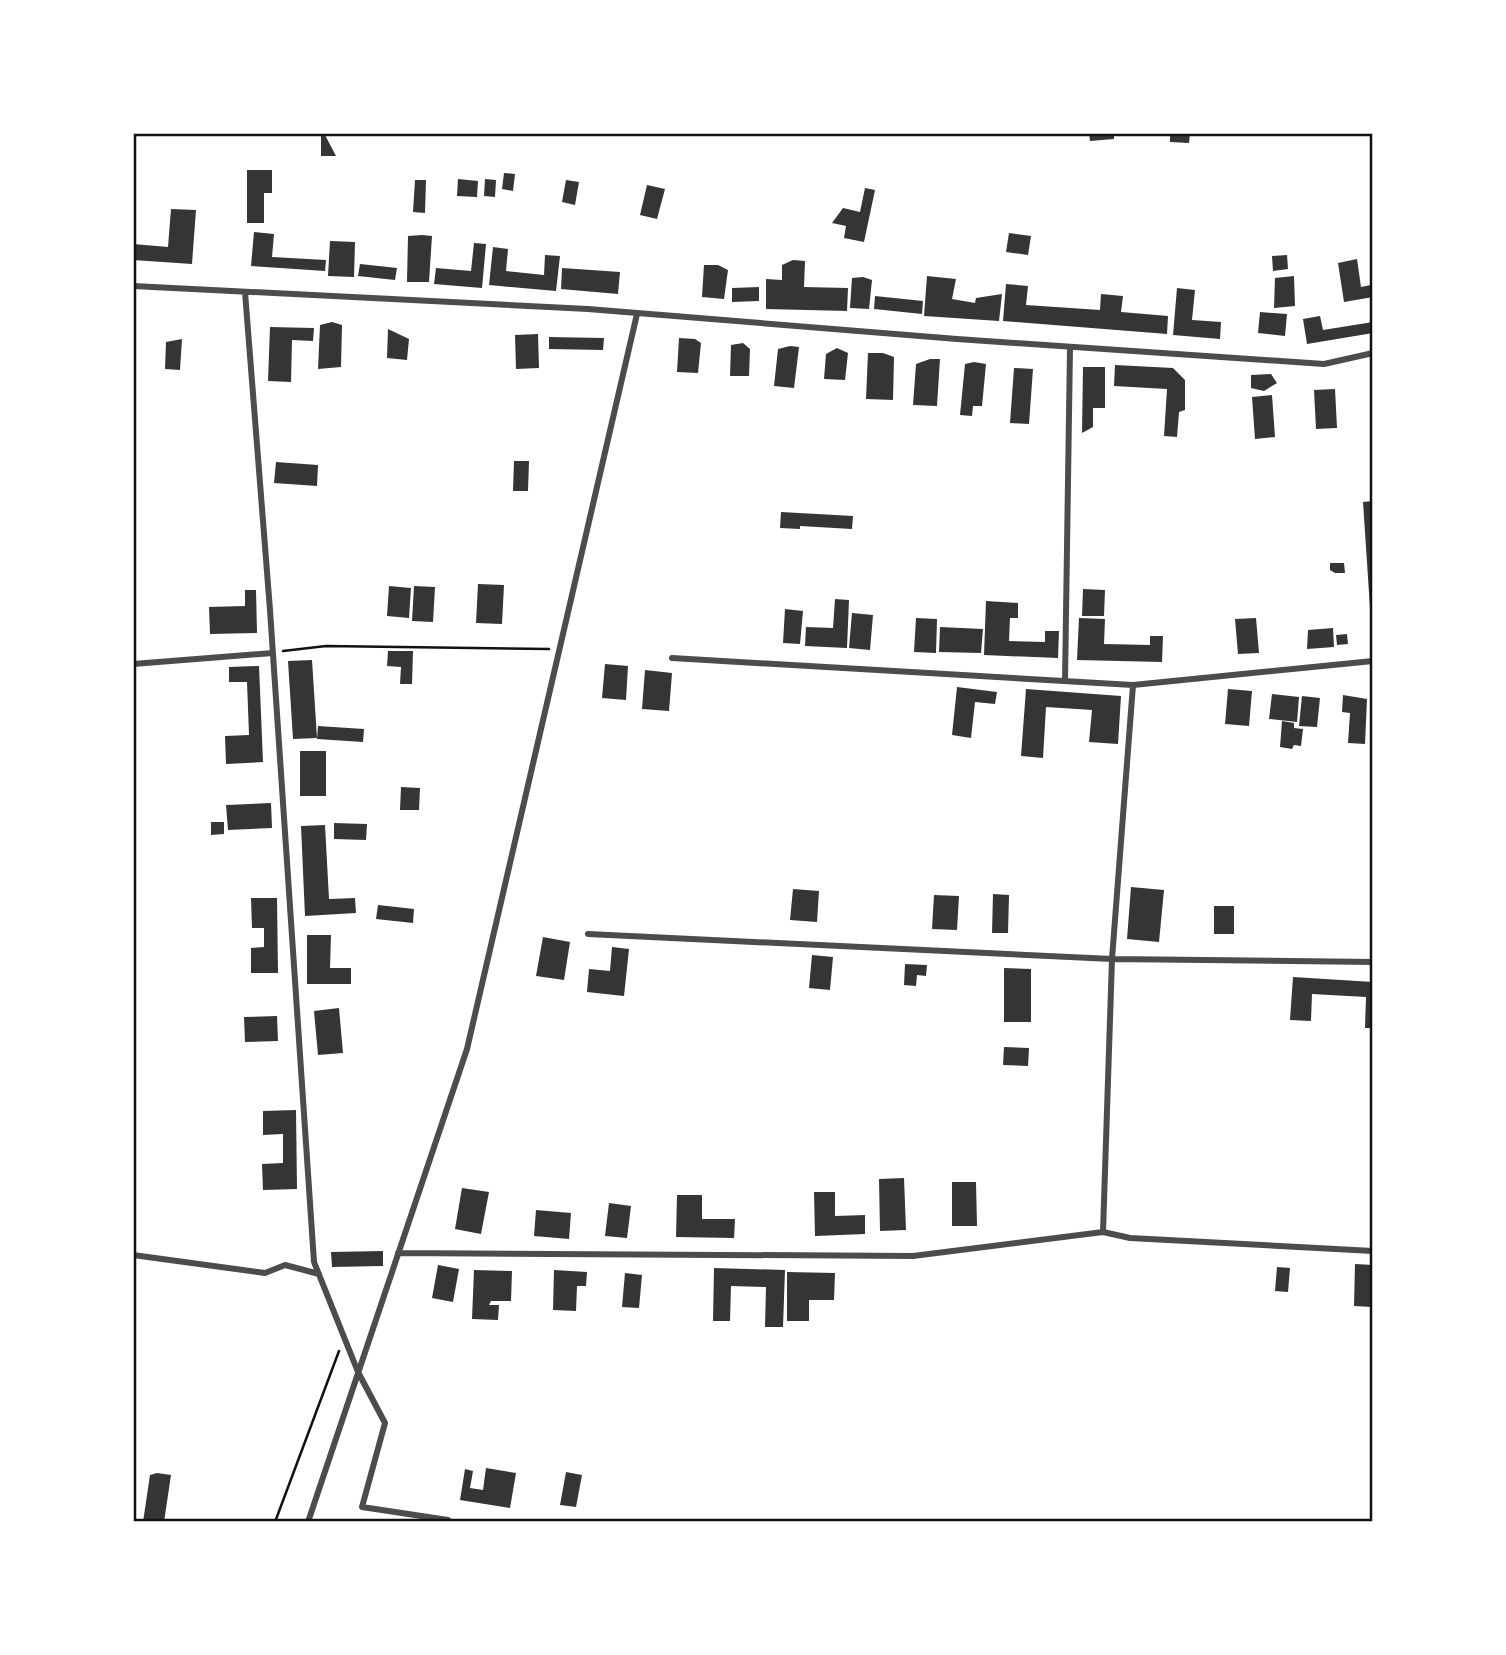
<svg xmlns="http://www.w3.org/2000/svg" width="1506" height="1655" font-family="Inter,sans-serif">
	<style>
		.building { fill: #353535 }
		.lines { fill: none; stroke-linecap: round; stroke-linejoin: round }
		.path { stroke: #111; stroke-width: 2.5 }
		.minor { stroke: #4c4c4c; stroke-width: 6 }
		.neatline { fill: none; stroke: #111; stroke-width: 2.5 }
	</style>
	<rect width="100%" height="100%" fill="#fff"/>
	<!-- building -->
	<path class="building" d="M1089 133H1114V139L1090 141Z
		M1170 133H1190L1189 143 1170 142Z
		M321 135H325L336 156H321Z
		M247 170H272V193H264V223H247Z
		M504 173 515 174 513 191 502 189Z
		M458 179 478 181 477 197 457 196Z
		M485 179 496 180 495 197 484 196Z
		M415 180H426L425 213 413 212Z
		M566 180 579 182 575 205 562 202Z
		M647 185 665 189 657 219 640 215Z
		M865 188 875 190 864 242 844 238 846 226 832 223 843 208 860 212Z
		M171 209 196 210 192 264 133 260V244L168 247Z
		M254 232 274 234 272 257 326 260 325 271 251 266Z
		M1009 233 1031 236 1028 255 1006 252Z
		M422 235 432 236 429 282H407L408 236Z
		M330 241 355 242 354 277 328 276Z
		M474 243 486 244 482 288 434 284 436 268 471 271Z
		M493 247 508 249 506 271 544 275 545 255 560 256 556 291 489 285Z
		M1287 255 1288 269 1273 271 1272 256Z
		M1357 259 1361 287 1371 285 1373 297 1344 302 1338 263Z
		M793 260 805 261 804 287 848 288 847 311 766 309V279L782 280V265Z
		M360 264 397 268 395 280 358 276Z
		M704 265H718L728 270 724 299 702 297Z
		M562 268 620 272 618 294 561 289Z
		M927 276 956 279 952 299 975 303 976 298 1002 294 999 321 924 316Z
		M1294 276 1295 306 1274 308 1275 278Z
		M863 277 872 280 869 309 850 308 852 278Z
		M1006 284 1028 286 1026 305 1100 310 1101 294 1123 296 1121 312 1168 316 1167 334 1003 321Z
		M759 287V301L732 302V288Z
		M1177 288 1195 290 1192 320 1221 322 1220 339 1173 335Z
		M875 296 923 301 922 314 874 309Z
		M1260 312 1287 314 1285 336 1258 333Z
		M1320 316 1323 330 1373 322V333L1307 344 1303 319Z
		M332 322 342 325 341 367 318 369 320 325Z
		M270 327 314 328 313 341 292 340 291 382 268 381Z
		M388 329 409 339 407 360 387 358Z
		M538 334 539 368 516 369 515 335Z
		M549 337 604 338 603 350 549 349Z
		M679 338 695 339 701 343 698 373 677 372Z
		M182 339 180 370 165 369 166 342Z
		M743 343 750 349 749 376H730L731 345Z
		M790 346 799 347 794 388 774 386 778 349Z
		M837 348 848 353 845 380 824 379 826 354Z
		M868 353H883L894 357 893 400 866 399Z
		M930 359H940L937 406 913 405 916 364Z
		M974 362 986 364 982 406H973L972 416 960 415 965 364Z
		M1115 365 1173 368 1185 380V410L1179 412 1177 437 1164 436 1167 389 1114 386Z
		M1083 367H1105V408H1093V427L1082 433Z
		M1014 368 1033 369 1029 424 1010 423Z
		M1271 374 1277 383 1264 391 1251 388V375Z
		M1335 389 1337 428 1316 429 1314 390Z
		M1272 395 1275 437 1255 439 1252 397Z
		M514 461H529L528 491H513Z
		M276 462 318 465 317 486 274 483Z
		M1373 501V623H1371L1363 502Z
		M781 512 853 516 852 529 800 526V529L780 528Z
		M1330 563H1344L1345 573H1335L1330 570Z
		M478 584 504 585 502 624 476 623Z
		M389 586 411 588 409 618 387 616Z
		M414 586 435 587 433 622 412 621Z
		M1083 589 1105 590 1104 616H1082Z
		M245 590H256L257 633 210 634 209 607 245 606Z
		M835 599 849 600 847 648 805 646 806 627 833 628Z
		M986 601 1018 603V618H1010L1009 641 1045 642V631H1059L1058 658 984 655Z
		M785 609 803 611 800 644 783 643Z
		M852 613 873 615 870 650 849 648Z
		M916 618 937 619 936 653 914 652Z
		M1079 618 1105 619 1104 644 1150 645V636H1163L1162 662 1077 660Z
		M1256 618 1259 653 1238 654 1235 619Z
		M940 627 983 629 981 653 939 652Z
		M1333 628 1334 647 1307 649 1308 630Z
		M1347 634 1348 644 1337 645 1336 635Z
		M388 651H413L412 684H400L401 667 387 666Z
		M312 660 317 738 293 739 288 661Z
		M605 664 628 666 626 700 602 698Z
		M259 666 263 762 226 764 225 736 249 735 247 682H229V667Z
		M645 670 672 673 669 711 642 709Z
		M957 687 997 692 995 704 975 702 971 738 952 735Z
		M1026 689 1121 696 1118 744 1089 742 1092 710 1046 707 1043 758 1021 756Z
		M1228 689 1252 691 1249 726 1225 724Z
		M1272 694 1299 697 1297 722 1269 719Z
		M1343 695 1367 699 1365 744 1348 743 1350 713 1342 712Z
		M1302 696 1320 698 1317 727 1299 726Z
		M1282 721 1294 723V728L1303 729 1301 746 1294 745 1292 749 1280 747Z
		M318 726 364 729 363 742 317 739Z
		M300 751H326V796H300Z
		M401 787 420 788 419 810H400Z
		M271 803 272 828 228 830 226 805Z
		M211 822H224V834L211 835Z
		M334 823 367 824 366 840 334 839Z
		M325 825 329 899 355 898 356 913 305 916 301 826Z
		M1131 887 1164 890 1159 942 1127 939Z
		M793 889 819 891 817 922 790 920Z
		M993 894 1009 895 1008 933H992Z
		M934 895 959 896 957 930 932 929Z
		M251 898H277L278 973H251V948L264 947V928H252Z
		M378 905 414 909 413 923 376 919Z
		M1214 906H1234V934H1214Z
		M307 935H331L330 968H351V984H307Z
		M543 937 570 942 564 980 536 976Z
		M612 947 629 949 624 996 587 992 589 969 610 971Z
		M812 955 833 957 830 990 809 988Z
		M905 964 927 965 926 976 917 975 916 986 904 985Z
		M1004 968 1031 969V1022H1004Z
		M1293 977 1373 982V1028H1365L1366 997 1312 994 1311 1021 1290 1020Z
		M339 1008 343 1053 318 1055 314 1011Z
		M277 1016 278 1041 245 1042 244 1017Z
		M1004 1047 1029 1048 1028 1066 1003 1065Z
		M296 1110 297 1189 263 1190 262 1164 283 1163V1134L263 1135V1111Z
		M904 1178 906 1230 880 1231 879 1179Z
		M952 1182H976L977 1226H952Z
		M462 1188 489 1192 481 1234 455 1229Z
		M814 1192H835V1216L865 1215V1234L815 1236Z
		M677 1195H702V1219H735L734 1238 676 1237Z
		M609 1203 631 1206 627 1238 605 1236Z
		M536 1210 571 1213 569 1239 534 1236Z
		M383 1251V1266L332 1267 331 1252Z
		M1355 1264 1373 1265 1372 1307 1354 1306Z
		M438 1265 459 1269 453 1302 432 1298Z
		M1277 1267 1290 1268 1288 1292 1275 1291Z
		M714 1268 785 1270 783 1327H765L766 1287 731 1286 730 1321H713Z
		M474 1270 512 1271 511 1301H491L489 1305H499L498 1320 472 1319Z
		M554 1270 587 1272 586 1286H577L576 1311 553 1310Z
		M787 1272 835 1273 834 1300H809V1321H787Z
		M625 1273 642 1275 639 1308 622 1307Z
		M486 1468 516 1473 510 1508 460 1500 465 1469 473 1471 470 1488 483 1490Z
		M566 1472 582 1475 576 1507 560 1505Z
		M157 1473 171 1475 164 1522H143L150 1475Z"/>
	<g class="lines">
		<!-- path -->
		<path class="path" d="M283 651 326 646 549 649
			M275 1522 339 1351"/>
		<!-- minor -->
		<path class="minor" d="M133 286 588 309 957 339 1324 364 1373 353
			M245 292 270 610 314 1262 358 1372 385 1423 362 1507 448 1520
			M133 664 273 653
			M1065 681 1070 348
			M1133 685 1373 661
			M588 934 1112 959 1373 962
			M1103 1232 1130 1238 1373 1251
			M398 1253 913 1256 1103 1232 1112 959 1133 685 672 658
			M133 1255 265 1273 285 1265 319 1274
			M308 1522 467 1049 637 314"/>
	</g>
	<!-- border -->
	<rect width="1506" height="1655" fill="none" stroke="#ffffff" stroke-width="270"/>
	<rect x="135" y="135" width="1236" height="1385" class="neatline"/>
</svg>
